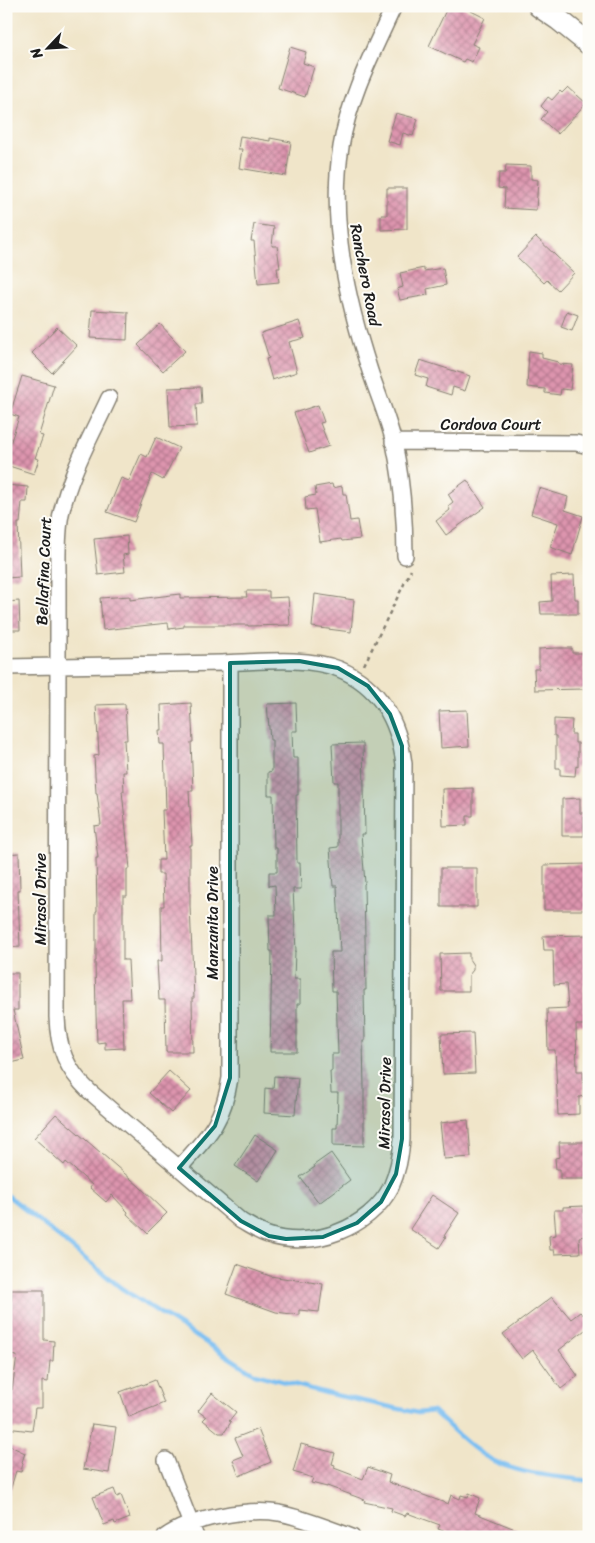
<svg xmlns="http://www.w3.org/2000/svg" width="595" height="1543" font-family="Sriracha,sans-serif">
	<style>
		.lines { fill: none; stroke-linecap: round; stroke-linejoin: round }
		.stream { stroke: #7bbff2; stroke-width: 4.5 }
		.building { fill: url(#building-cross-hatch) }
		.street-casing { stroke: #868072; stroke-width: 18 }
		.secondary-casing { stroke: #868072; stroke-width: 24 }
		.path { stroke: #868072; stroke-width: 2.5; stroke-dasharray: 4 4; stroke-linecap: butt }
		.street { stroke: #fff; stroke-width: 15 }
		.secondary { stroke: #fff; stroke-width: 21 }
		.marked { fill: #0f766e; fill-opacity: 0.2; stroke: #0f766e; stroke-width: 4; stroke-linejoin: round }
		.labels { text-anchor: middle; stroke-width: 4; stroke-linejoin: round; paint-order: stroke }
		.street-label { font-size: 16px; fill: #1c1c1c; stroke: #fdfcf7 }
	</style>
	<defs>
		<pattern id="building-cross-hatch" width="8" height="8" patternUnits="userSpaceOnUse" patternTransform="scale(1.25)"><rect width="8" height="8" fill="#dd94ae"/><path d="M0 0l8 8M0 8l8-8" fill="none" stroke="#b2788d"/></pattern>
	</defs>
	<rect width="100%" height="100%" fill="#fdfcf7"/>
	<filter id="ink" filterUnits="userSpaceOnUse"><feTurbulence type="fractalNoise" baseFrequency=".02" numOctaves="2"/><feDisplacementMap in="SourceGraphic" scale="10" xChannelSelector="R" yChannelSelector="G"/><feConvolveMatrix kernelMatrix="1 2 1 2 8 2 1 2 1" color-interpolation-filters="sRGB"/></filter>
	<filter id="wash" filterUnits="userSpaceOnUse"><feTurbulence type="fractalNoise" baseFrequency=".0096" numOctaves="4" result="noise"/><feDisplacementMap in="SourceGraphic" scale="20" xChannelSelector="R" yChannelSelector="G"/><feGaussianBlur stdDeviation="1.12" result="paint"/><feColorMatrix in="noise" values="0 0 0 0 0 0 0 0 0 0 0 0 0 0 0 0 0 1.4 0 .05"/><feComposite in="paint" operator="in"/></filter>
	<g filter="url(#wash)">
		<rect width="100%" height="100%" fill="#f0e5c9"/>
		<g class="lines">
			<!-- stream -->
			<path class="stream" d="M6 1194 121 1288 255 1374 330 1394 418 1413 433 1411C448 1425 468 1446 485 1456 515 1475 555 1476 589 1481"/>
		</g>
		<g id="blocks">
			<!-- building -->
			<path class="building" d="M448 6H461L485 18 472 44 479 47 472 62 465 59 463 62 429 46Z
				M290 47 306 52 303 63 314 67 305 97 278 88Z
				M568 87 586 103 558 134 541 119 547 112 541 106 548 97 552 100 560 91 562 93Z
				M396 113 418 119 413 136 403 133 400 145 387 141Z
				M240 136 270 141V138L291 142 286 176 239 168 242 149H238Z
				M506 165 531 166V179L538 180 536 210 504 208 505 189 498 188 499 173H505Z
				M387 188H407V229L381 230V215H387Z
				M254 224 274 227 272 246H277L280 268H277L279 282 258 284 254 241H251Z
				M536 237 574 273 558 290 547 280 544 283 517 257Z
				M424 268V271L443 268 446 285 427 289 428 295 400 300 397 289 403 287 400 273Z
				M92 310 128 312 127 340 90 338Z
				M567 311 578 315 572 331 561 327Z
				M299 321 305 338 289 342 297 372 272 380 266 359 269 358 261 333Z
				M160 324 185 351 163 371 138 345Z
				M57 327 77 346 52 373 32 353Z
				M529 351 542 353V358L558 362 559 364 573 365 570 390 561 389 560 395 545 393V389L527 387Z
				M420 360 470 376 465 391 453 387 451 395 426 387 428 379 415 375Z
				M22 376 54 385 39 435 43 436 35 458 39 459 34 474 6 465V456L19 417 10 414Z
				M201 387 202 404H196L197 426 170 427 168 388Z
				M318 405 324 422 320 423 329 446 309 453 294 413Z
				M156 437 179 448 163 480 152 474 134 522 107 512 121 478 129 481 141 454 147 457Z
				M467 480 485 507 446 535 436 521 450 510 448 506 453 502 448 494Z
				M332 484 333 488 342 486 343 494H346L350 521 357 520 360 539 342 541 341 539 320 542 315 509 306 510 305 497 316 495 315 487Z
				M6 485 28 487 27 502H22L20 523H18L20 577 6 578Z
				M539 488 568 497 565 510 583 516 572 555 550 547 558 523 531 514Z
				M127 536 128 554 123 555 125 572 98 575 94 539Z
				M574 575 575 599H578V614H541L540 602 552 601 551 576Z
				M246 591H269V598L288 597 290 625 248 626V625H184V627L169 629 168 623 103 630 100 598 130 596V600L180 594V598L247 597Z
				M315 594 354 600 351 632 312 627Z
				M19 601 20 630H6V602Z
				M556 648H572V653H584L585 689 535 690 534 669H539V649Z
				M191 703 193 742H191L193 791H189L192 845H190V906L194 998H192L193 1052H166L165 1000H159L157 961H162L161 906H164L163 874H158V860H164L162 810H166L164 744H160L159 730H162L161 705Z
				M296 703 297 731H292L293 758H298V795H296L297 863H300L301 889H293L296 951H295L294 979H300V1004H297V1052H270L272 951H270L269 915H276L275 885 269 886V872H277V848H274L273 795H268V772L272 771V740H270L267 704Z
				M125 704 127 740H124L126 772H123L124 791H122L130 869H127V896H123V960H128L130 999H122L124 1048 105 1049V1042L97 1043 96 1014 95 961H96V911H97L96 858H98L94 826 101 825 97 793H96L94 756 99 755 96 705Z
				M467 710 469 746 441 748 439 711Z
				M554 719 572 720 571 734H575V743H578V767L576 766 575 776 560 775V768H556V736H554Z
				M363 743 365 834H361L365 883 364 884 366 990H364L365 1041H363L364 1088V1146L333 1145V1128H337L338 1093H331L330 1071H332V1054H338L336 991H332L331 952H340L337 886H333L330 848 338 847V782H334L332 744Z
				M473 788V816H467V825L443 826 442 789Z
				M580 798V813H584V836H562V799Z
				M19 853 20 890H18L20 947 6 948V854Z
				M589 864V910H544V865Z
				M441 868H477V907H441Z
				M589 935V984H584L586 1025H576L577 1071H583L584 1096 579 1097V1114L558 1115 555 1050H548L547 1009 568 1008 566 984 554 985 553 950H544L543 936Z
				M469 953V959L473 965V970L469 975V991H441L440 954Z
				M6 973H18V1010H13L24 1060 6 1064Z
				M473 1033 475 1073 443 1074 441 1034Z
				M169 1071 191 1091 171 1113 149 1093Z
				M274 1076 298 1078 295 1115 264 1113 265 1088 273 1089Z
				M56 1114 139 1186 167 1213 147 1233 127 1214 128 1212 112 1195 106 1202 90 1188 92 1185 66 1162 64 1165 34 1138Z
				M468 1120 471 1157 444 1159 440 1123Z
				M255 1135 278 1150 258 1181 235 1166Z
				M559 1142H589V1179H560V1169H556L555 1158 560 1157Z
				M331 1153 350 1180 319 1203 300 1177 315 1167 314 1165Z
				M432 1195 459 1213 444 1236 446 1237 439 1248 410 1229Z
				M584 1206 586 1236 579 1237 580 1253 555 1254 554 1250H550L549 1236 556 1235 554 1210H563V1207Z
				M237 1264 270 1276 323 1284 319 1312 299 1310V1315L276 1312 226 1294Z
				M11 1290H44V1340L54 1341 53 1361H50L48 1382 42 1381V1408H35L32 1431 6 1428V1390H12L17 1356 9 1355 11 1330H9V1301H11Z
				M552 1297 571 1319 580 1312 583 1315 584 1314 589 1322V1327L559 1350 578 1376 561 1389 533 1350 522 1359 503 1334Z
				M155 1380 164 1403 129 1417 120 1392 142 1384 143 1385Z
				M212 1393 236 1412 229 1421 231 1422 224 1433H219L203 1420 206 1417 198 1411Z
				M92 1424 116 1427 109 1473 83 1469Z
				M258 1429 271 1462 239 1476 233 1460 243 1456 235 1438Z
				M6 1444 25 1453 22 1462 23 1463 21 1472 16 1471 9 1494H6Z
				M301 1444 335 1453 332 1464 335 1465 334 1468 363 1479 368 1467 390 1475 388 1482 448 1504 451 1495 460 1499 461 1495 468 1497 469 1493 480 1498 475 1513 535 1537H459L438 1529 440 1525 407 1513 405 1516 391 1511 392 1508 364 1502 365 1500 327 1486V1487L311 1483 313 1478 293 1472Z
				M114 1489 117 1497 121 1495 130 1518 115 1524 114 1521 104 1525 93 1497Z"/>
		</g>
	</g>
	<g filter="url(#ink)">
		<use href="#blocks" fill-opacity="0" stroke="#868072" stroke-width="1"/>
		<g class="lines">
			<defs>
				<path id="street" d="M394 6C373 52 349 97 341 147 329 222 347 300 370 371 378 395 388 418 394 443 402 480 405 518 405 556
					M393 442 576 443 589 446
					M6 667C78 665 150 664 222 663 257 662 307 656 339 669 380 686 399 722 404 764L402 1139C401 1156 398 1171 391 1187 370 1228 312 1250 268 1235 259 1232 250 1226 241 1221L89 1091C66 1069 58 1048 57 1017L58 666C58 637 58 607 58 578 58 557 57 535 61 514 70 473 92 435 109 398
					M179 1168C208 1136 223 1123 230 1078V663
					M166 1460 196 1537
					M165 1537C190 1518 248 1508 279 1513 304 1518 328 1528 352 1537"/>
				<path id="secondary" d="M539 6 558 19 589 44"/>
			</defs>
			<!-- street casing -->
			<use href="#street" class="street-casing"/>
			<!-- secondary casing -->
			<use href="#secondary" class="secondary-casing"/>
			<!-- path -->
			<path class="path" d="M364 665 411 570"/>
			<!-- street -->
			<use href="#street" class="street"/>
			<!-- secondary -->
			<use href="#secondary" class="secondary"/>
		</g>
	</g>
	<!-- marked area -->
	<path class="marked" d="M299 661 338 668 368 686 390 714 402 746V1139L396 1174 381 1202 357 1223 323 1237 286 1239 269 1236 241 1221 179 1168 215 1126 230 1078V663Z"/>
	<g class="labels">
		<!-- street labels -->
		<g class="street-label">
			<text transform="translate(366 275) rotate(79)" y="6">Ranchero Road</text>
			<text x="491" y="430">Cordova Court</text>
			<text transform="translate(43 571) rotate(-88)" y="6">Bellafina Court</text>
			<text transform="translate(40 899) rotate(-90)" y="6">Mirasol Drive</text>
			<text transform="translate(212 923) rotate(-90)" y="6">Manzanita Drive</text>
			<text transform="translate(384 1103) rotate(-89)" y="6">Mirasol Drive</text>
		</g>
	</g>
	<!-- margin -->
	<rect width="595" height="1543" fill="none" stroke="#fdfcf7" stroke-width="25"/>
	<!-- north arrow -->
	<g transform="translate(48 48) rotate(245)" stroke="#fdfcf7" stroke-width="4" paint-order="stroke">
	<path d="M0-4L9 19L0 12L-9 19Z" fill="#1c1c1c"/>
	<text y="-8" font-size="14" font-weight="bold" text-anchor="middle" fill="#1c1c1c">N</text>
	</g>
</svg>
